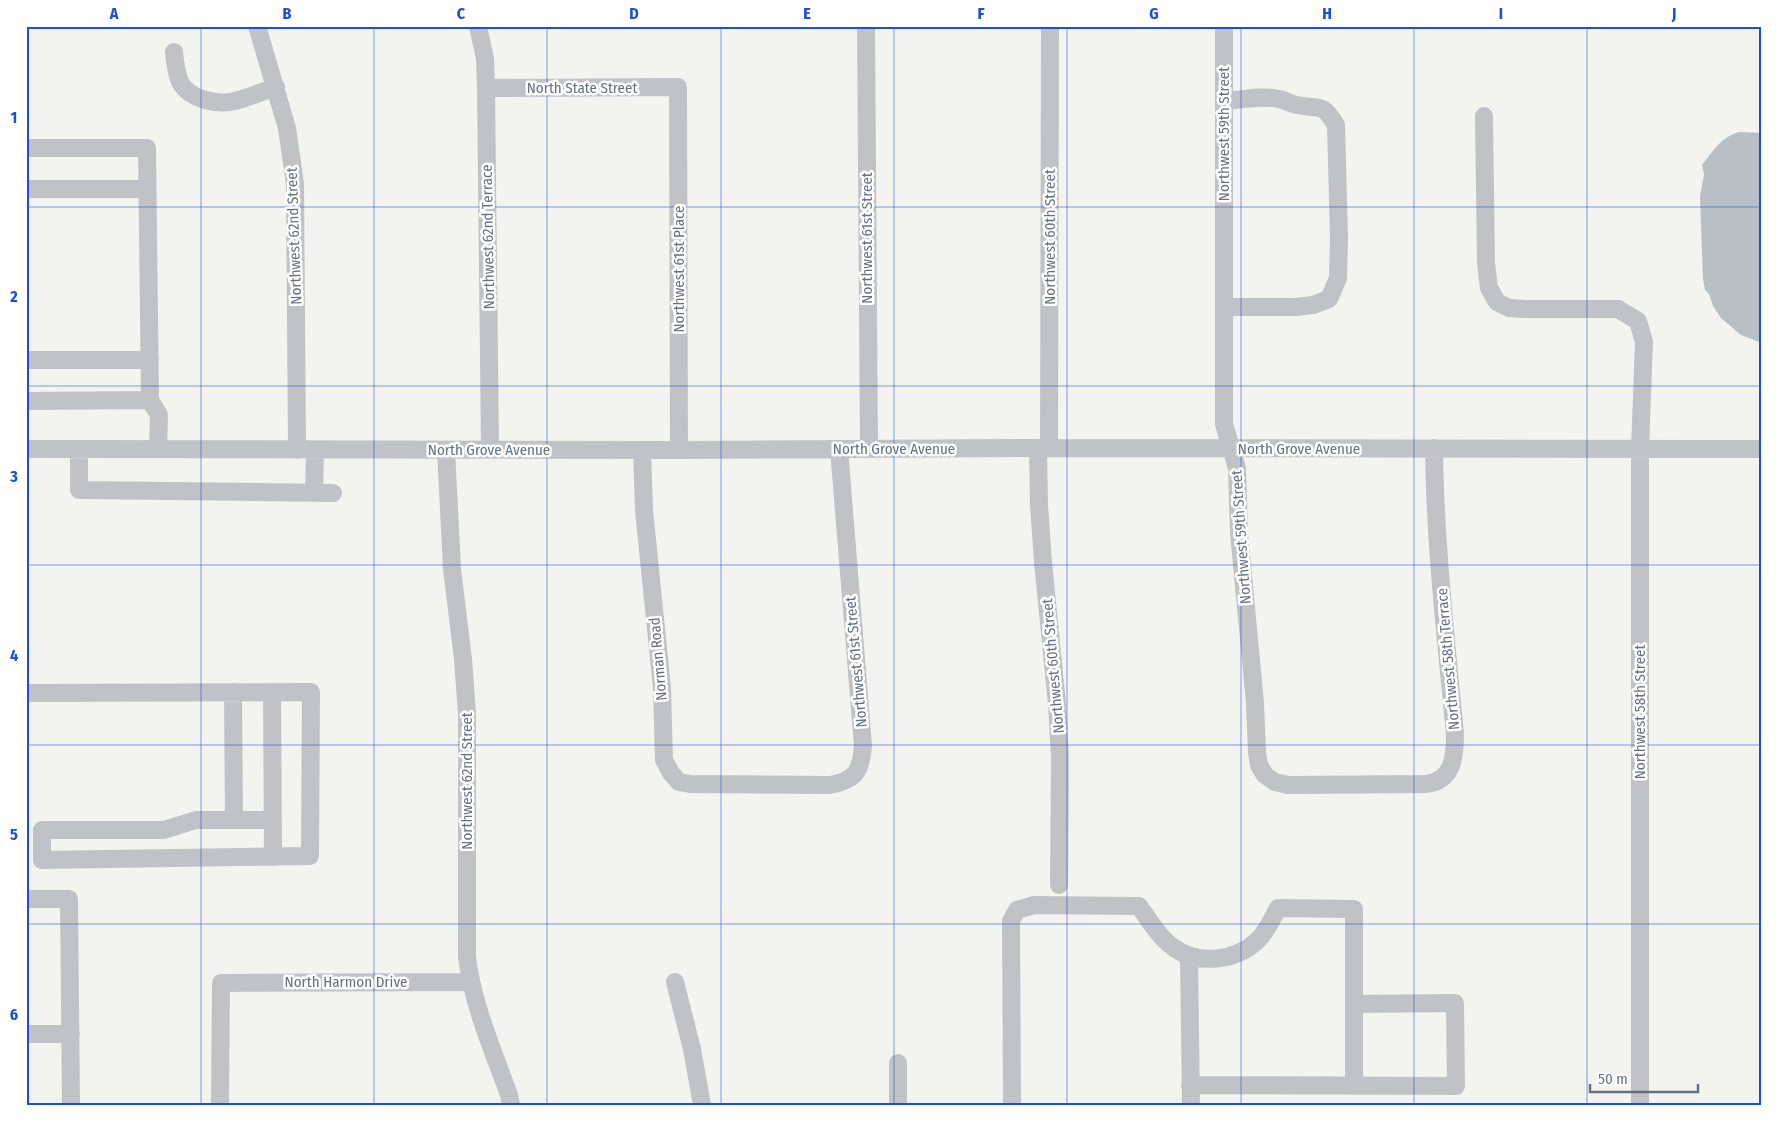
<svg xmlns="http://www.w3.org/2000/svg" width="1788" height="1131" font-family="'Fira Sans Condensed',sans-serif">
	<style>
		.water { fill: #b8c0c5 }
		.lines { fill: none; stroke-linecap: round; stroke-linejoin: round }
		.minor { stroke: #c0c2c5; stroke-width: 18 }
		.grid { fill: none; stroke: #1d4ed8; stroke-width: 1; stroke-opacity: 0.55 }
		.labels { text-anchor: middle; stroke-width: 5; stroke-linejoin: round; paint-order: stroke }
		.street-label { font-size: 15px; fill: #66707e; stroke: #fff }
		.neatline { fill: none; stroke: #1d4ed8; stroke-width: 2 }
		.grid-label { font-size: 16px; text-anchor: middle; font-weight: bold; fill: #1d4ed8 }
	</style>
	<rect width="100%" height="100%" fill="#f3f4f0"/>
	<!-- water -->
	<path class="water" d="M1739 132 1762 133V343L1741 335 1721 318 1713 306 1709 294 1705 290 1703 279 1700 197 1704 174 1702 165C1714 150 1720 138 1739 132Z"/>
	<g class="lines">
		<!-- minor -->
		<path class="minor" d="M257 26 287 128 295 184 297 450
			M478 26 485 59 486 88 490 449
			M866 26 869 449
			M1224 26V424L1237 468 1239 533 1255 703 1257 753 1259 765 1265 775 1275 782 1288 785 1426 784C1453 781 1455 757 1455 734 1446 639 1435 544 1434 448
			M174 52C175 62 176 72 180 82 190 100 217 105 235 101 249 97 262 92 276 87
			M486 88 678 87 679 450
			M1224 101C1242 100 1261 95 1279 99 1285 100 1291 104 1297 105 1321 110 1321 101 1336 125L1339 238 1338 278 1329 299 1313 305 1295 307H1224
			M1484 116 1486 263 1489 288 1497 302 1509 308 1525 309H1618L1638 321 1644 342 1640 449V1105
			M26 148H147L150 400 26 401
			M26 189H147
			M26 360H150
			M150 400 159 415 158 449
			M1038 448 1039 505 1043 562 1057 704 1060 757 1059 885
			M1049 448 1050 26
			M26 449 679 450 1038 448 1762 449
			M79 449V490L333 493
			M446 450 452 569 463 659 467 714V957C473 1006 493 1050 509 1095L511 1105
			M642 450 644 510 662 688 664 760 671 773 679 782 690 784 830 785C856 780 861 771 863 746L839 449
			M314 493 315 450
			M233 692 234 820
			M272 692 273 857
			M26 693 311 692 310 856 42 860V830H164L196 820H273
			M26 899H69L71 1105
			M1189 955 1191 1105
			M675 982 692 1049 702 1105
			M26 1034H71
			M1190 1085 1456 1086 1455 1003 1354 1004
			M220 1105 221 983 470 982
			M898 1105V1063
			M1012 1105 1011 921 1017 910 1034 905 1139 906C1149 920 1159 937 1173 947 1198 966 1236 961 1258 940 1267 931 1272 919 1278 908L1354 909V1086"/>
	</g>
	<!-- grid -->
	<path class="grid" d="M201 26V1105M374 26V1105M547 26V1105M721 26V1105M894 26V1105M1067 26V1105M1241 26V1105M1414 26V1105M1587 26V1105M26 207H1762M26 386H1762M26 565H1762M26 745H1762M26 924H1762"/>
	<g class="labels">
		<!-- street labels -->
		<g class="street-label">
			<text x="582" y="93">North State Street</text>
			<text transform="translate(1224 134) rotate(-90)" y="5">Northwest 59th Street</text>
			<text transform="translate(294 236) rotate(-92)" y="5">Northwest 62nd Street</text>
			<text transform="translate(488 237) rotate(-91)" y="5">Northwest 62nd Terrace</text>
			<text transform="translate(1050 237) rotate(-90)" y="5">Northwest 60th Street</text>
			<text transform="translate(867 238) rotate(-90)" y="5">Northwest 61st Street</text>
			<text transform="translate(679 269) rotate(-90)" y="5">Northwest 61st Place</text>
			<text x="894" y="454">North Grove Avenue</text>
			<text x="1299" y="454">North Grove Avenue</text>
			<text x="489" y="455">North Grove Avenue</text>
			<text transform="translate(1241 537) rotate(-94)" y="5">Northwest 59th Street</text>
			<text transform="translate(658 659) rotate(-95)" y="5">Norman Road</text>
			<text transform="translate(1448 659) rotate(-95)" y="5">Northwest 58th Terrace</text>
			<text transform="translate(856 662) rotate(-95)" y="5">Northwest 61st Street</text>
			<text transform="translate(1053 666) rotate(-95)" y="5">Northwest 60th Street</text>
			<text transform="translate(1640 712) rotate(-90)" y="5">Northwest 58th Street</text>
			<text transform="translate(467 781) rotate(-90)" y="5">Northwest 62nd Street</text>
			<text x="346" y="987">North Harmon Drive</text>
		</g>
	</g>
	<!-- border -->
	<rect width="1788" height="1131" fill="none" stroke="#ffffff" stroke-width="55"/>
	<!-- scale -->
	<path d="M1590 1084v8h108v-8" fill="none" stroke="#66707e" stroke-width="2.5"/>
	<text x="1598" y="1084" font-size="15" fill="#66707e" stroke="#ffffff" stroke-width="4" paint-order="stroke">50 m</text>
	<rect x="28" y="28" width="1732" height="1076" class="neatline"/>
	<g class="grid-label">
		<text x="114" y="19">A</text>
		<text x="287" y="19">B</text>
		<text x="461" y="19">C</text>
		<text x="634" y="19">D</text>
		<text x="807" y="19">E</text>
		<text x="981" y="19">F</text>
		<text x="1154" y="19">G</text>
		<text x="1327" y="19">H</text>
		<text x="1501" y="19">I</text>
		<text x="1674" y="19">J</text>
		<text x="14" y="123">1</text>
		<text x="14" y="302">2</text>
		<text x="14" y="482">3</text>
		<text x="14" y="661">4</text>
		<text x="14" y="840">5</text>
		<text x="14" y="1020">6</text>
	</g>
</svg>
